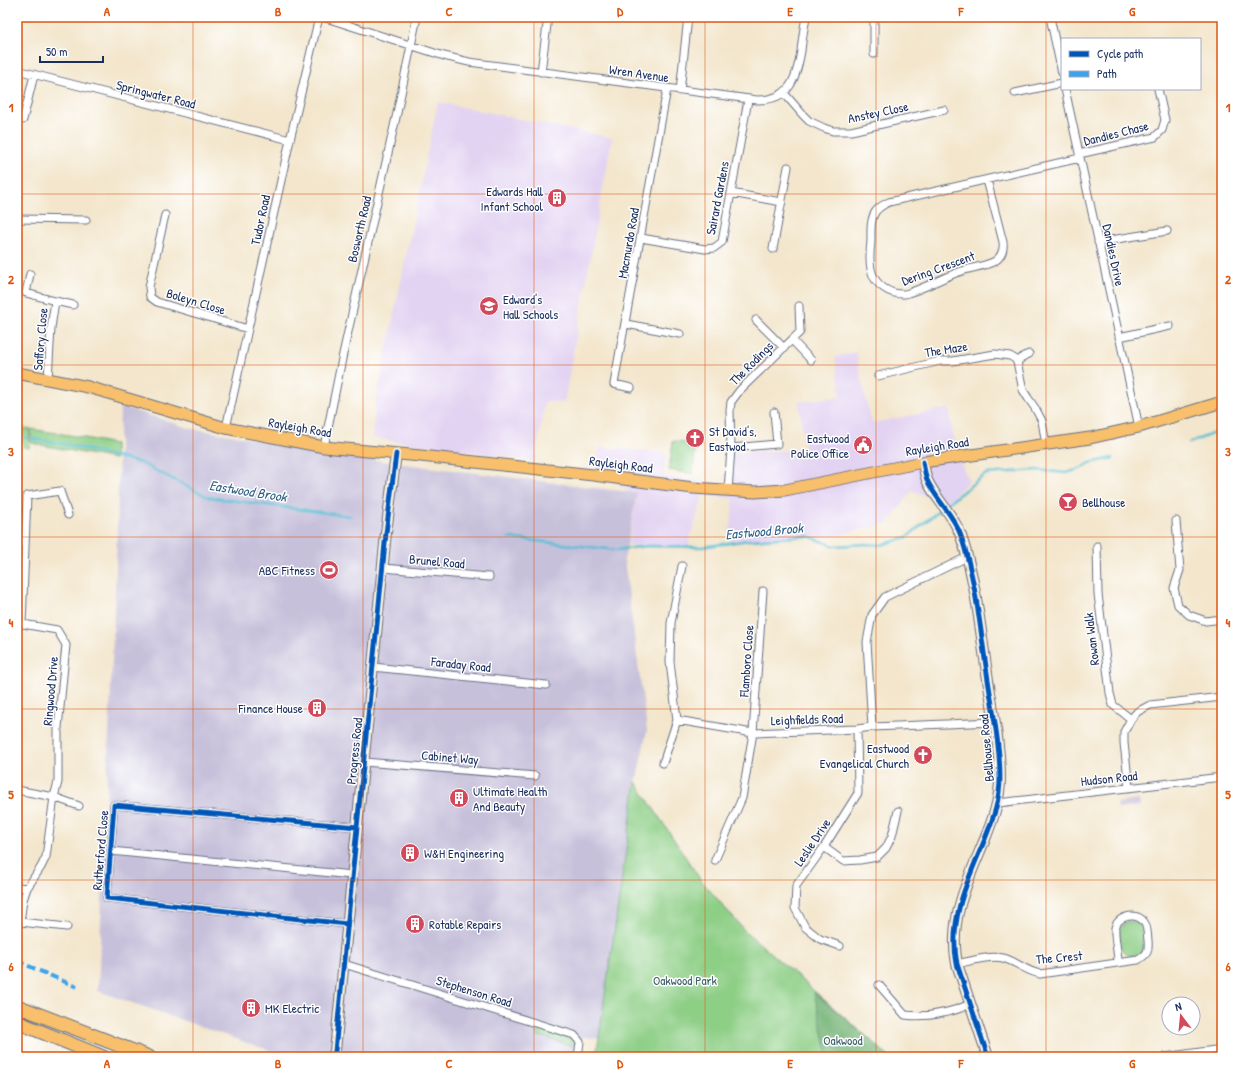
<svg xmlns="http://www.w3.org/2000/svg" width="1239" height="1074" font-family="'Patrick Hand',sans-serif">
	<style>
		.built { fill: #e3d3f2 }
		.industrial { fill: #c6c0da }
		.green { fill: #8ecf86; stroke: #547f72 }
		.forest { fill: #72b273; stroke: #467068 }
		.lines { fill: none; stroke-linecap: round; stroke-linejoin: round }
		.stream { stroke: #57bed4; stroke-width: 2.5 }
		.street-casing { stroke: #676f84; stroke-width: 9 }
		.secondary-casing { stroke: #676f84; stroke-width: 12 }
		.primary-casing { stroke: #676f84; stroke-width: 13 }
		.highway-casing { stroke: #676f84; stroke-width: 15 }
		.street { stroke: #fff; stroke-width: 7 }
		.secondary { stroke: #fce5c4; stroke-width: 10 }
		.primary { stroke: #f8bf6c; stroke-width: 11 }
		.highway { stroke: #f8bf6c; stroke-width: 13 }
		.quiet { stroke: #3da3ed; stroke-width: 4; stroke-dasharray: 8 4; stroke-linecap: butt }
		.cycleway-casing { stroke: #fff; stroke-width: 8 }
		.cycleway { stroke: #0057b8; stroke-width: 5 }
		.grid { fill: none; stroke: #de5710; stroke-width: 1; stroke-opacity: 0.55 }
		.labels { text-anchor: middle; stroke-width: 3; stroke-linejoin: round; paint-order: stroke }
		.street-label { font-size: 13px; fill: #1b2f5e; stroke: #fff }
		.poi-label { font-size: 13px; fill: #1b2f5e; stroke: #fff; text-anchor: start }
		.park-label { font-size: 13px; fill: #3e5f6a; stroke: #fff }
		.water-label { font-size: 14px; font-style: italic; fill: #306187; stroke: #fff }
		.neatline { fill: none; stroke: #de5710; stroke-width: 1.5 }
		.grid-label { font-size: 13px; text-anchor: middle; font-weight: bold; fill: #de5710 }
	</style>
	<rect width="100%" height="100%" fill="#fff"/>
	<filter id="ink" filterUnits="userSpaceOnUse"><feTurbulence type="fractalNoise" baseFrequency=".025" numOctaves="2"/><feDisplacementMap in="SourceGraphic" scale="8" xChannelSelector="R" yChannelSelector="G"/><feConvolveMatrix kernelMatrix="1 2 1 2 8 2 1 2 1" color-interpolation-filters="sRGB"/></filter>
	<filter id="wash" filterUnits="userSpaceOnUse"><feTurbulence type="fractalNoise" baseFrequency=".012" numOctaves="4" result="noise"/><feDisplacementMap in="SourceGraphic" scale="16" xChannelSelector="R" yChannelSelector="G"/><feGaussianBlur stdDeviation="0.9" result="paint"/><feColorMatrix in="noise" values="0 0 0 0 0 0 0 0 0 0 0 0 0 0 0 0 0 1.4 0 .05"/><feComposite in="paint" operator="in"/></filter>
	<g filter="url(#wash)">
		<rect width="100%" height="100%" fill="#f3e6cc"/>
		<!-- built -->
		<path class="built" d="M438 102 612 138 564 403 545 401 535 461 372 438 376 401Z
			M856 352 866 400 872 423 949 408 955 450 969 481 947 503 912 491 887 524 828 537 729 540 734 499 703 495 688 546 628 545 637 494 630 492 595 469 600 447 666 453 663 477 727 484 729 454 805 449 799 402 841 396 835 357Z"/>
		<!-- industrial -->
		<path class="industrial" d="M120 406 189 428 387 462 637 493 624 560 647 730 636 783 599 1038 582 1037 577 1057H288L98 991 116 567Z
			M1139 800 1140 806 1118 809 1117 803Z"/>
		<!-- green -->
		<path class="green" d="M17 427 30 429 29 448 23 447V442L17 441Z
			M31 429 75 436 115 444V459L31 443Z
			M673 441 696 443 693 474 669 470Z
			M636 782 700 879 743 929 883 1051 889 1057H596Z
			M1131 921 1137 922 1142 927 1143 951 1137 956H1128L1121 949 1119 929 1125 923Z
			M538 1030 574 1039 572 1046 537 1035Z"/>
		<!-- forest -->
		<path class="forest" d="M814 992 883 1051 889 1057H832L827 1051Z"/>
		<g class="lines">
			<!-- stream -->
			<path class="stream" d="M17 437 28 438
				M33 439 69 445 141 463 208 497 350 516
				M1189 443 1222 430
				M945 505 986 474 1037 470 1066 473 1080 469 1090 463 1113 458
				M509 538 617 550 647 546 702 547 749 540 808 536 834 546 866 544 881 545 907 537 941 509"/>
		</g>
	</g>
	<g filter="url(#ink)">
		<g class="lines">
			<defs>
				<path id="street" d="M323 17 444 56 469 62 757 100C790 100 796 80 801 51 802 40 804 28 806 17
					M874 17V54
					M1050 17 1062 73
					M17 70 290 140
					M541 72 548 17
					M1065 89 1139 427
					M680 91 688 17
					M784 93 803 115 809 121 824 128 833 131H851L944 110
					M1015 93 1062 83
					M23 120 34 75
					M1079 154 1155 137 1162 130 1165 120 1158 89
					M987 180 1003 242C1004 250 1001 257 995 261 984 267 971 267 959 272 941 278 924 289 905 294 890 295 874 285 871 269 869 260 870 250 871 241 871 231 870 219 876 211 880 206 885 204 889 202L1080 158
					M731 193 782 202
					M165 215 149 287 150 297 157 302 248 329
					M17 219 86 220
					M641 238 705 249 714 248 722 242 748 100
					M1098 242 1167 231
					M773 249 788 167
					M30 274 26 293 55 301 51 328 48 378
					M55 301 73 305
					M756 320 784 348
					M626 324 680 334
					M1119 337 1170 326
					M792 340 811 360
					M1017 362 1024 356 1029 354
					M878 376 940 361H953L995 354 1010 356 1015 359 1017 362 1023 390 1028 398 1035 408 1042 421 1046 445
					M631 388 614 384 667 89
					M226 428 290 140 319 17
					M324 447 343 354 397 113 417 17
					M731 448 777 444 774 412
					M728 491 731 448 730 411 731 402 740 390 800 332 799 306
					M1176 521 1180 570 1174 588 1178 605 1189 615 1206 621 1222 619
					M1097 546 1098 594 1110 693 1113 705 1131 719
					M682 566 671 623 670 662 677 720 753 733 857 729 872 727 995 722
					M383 568 489 577
					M17 623 57 630 66 645 58 728V782L54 797 46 857 41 867 27 888 23 900 20 922 67 927
					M22 624 27 496 60 491 68 515
					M373 667 546 685
					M872 727 867 642 872 615 885 597 967 557
					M364 762 535 776
					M663 763 677 720
					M1129 788 1124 743V732L1131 719 1137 712 1150 705 1222 697
					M17 790 54 797 79 806
					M998 803 1222 777
					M824 847 843 861 860 860 877 857 886 848 892 836 898 811
					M111 851 352 875
					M715 860 742 798 753 733 763 591
					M17 887 27 888
					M347 924 107 898 114 805 357 827
					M840 946 820 939 805 927 795 908 796 886 824 847 858 793 857 729
					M344 964 574 1035 580 1042 578 1057
					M957 964C970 961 990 955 1003 958 1016 961 1025 971 1040 974L1138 960C1148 954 1149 951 1148 940 1147 934 1148 927 1144 922 1137 912 1118 915 1115 928 1114 936 1118 953 1118 962
					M879 985 905 1015C928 1018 950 1013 971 1004
					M1165 1057 1222 1049"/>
				<path id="secondary" d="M923 462C924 468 925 474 927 480 936 500 954 515 961 536 976 581 980 627 987 673 992 708 1000 743 1000 778 1000 800 993 819 985 839 968 880 948 919 957 964L988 1057
					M333 1057 335 1051 386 533 396 454"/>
				<path id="primary" d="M17 373 88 387 226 428 324 447 421 456 593 475 693 488 755 492 785 490 923 462 1090 438 1139 427 1222 402"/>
				<path id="highway" d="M17 1006 149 1057
					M17 1022 103 1057"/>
			</defs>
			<!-- street casing -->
			<use href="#street" class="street-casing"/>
			<!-- secondary casing -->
			<use href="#secondary" class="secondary-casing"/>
			<!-- primary casing -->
			<use href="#primary" class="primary-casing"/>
			<!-- highway casing -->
			<use href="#highway" class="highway-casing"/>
			<!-- street -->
			<use href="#street" class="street"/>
			<!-- secondary -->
			<use href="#secondary" class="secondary"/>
			<!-- primary -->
			<use href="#primary" class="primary"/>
			<!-- highway -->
			<use href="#highway" class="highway"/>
			<!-- quiet -->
			<path class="quiet" d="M17 961 77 987
				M20 962C20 948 19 935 20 922"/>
			<defs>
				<path id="cycleway" d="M923 462C924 468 925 474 927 480 936 500 954 515 961 536 976 581 980 627 987 673 992 708 1000 743 1000 778 1000 800 993 819 985 839 968 880 948 919 957 964L988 1057
					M347 924 107 898 114 805 357 827
					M333 1057 335 1051 386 533 396 454"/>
			</defs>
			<!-- cycleway casing -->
			<use href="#cycleway" class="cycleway-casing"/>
			<!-- cycleway -->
			<use href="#cycleway" class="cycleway"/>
		</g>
	</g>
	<!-- grid -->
	<path class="grid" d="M193 17V1057M363 17V1057M534 17V1057M705 17V1057M876 17V1057M1046 17V1057M17 194H1222M17 365H1222M17 537H1222M17 709H1222M17 880H1222"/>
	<!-- icons -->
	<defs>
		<symbol id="building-disc" viewBox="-11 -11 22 22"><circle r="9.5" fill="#d1495b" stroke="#fff"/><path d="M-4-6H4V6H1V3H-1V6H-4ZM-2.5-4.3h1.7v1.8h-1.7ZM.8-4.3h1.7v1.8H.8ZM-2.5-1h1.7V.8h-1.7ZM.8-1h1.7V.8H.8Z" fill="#fff"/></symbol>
		<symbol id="school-disc" viewBox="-11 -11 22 22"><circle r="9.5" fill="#d1495b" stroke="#fff"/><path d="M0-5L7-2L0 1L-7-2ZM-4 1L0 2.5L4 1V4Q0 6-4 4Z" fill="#fff"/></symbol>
		<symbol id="church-disc" viewBox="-11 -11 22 22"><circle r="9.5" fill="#d1495b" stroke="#fff"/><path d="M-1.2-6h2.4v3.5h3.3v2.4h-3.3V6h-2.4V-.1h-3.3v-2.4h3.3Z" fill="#fff"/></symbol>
		<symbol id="civic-disc" viewBox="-11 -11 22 22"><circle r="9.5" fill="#d1495b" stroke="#fff"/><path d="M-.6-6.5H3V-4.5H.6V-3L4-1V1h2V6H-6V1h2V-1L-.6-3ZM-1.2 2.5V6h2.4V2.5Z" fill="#fff"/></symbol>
		<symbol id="bar-disc" viewBox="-11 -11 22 22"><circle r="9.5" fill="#d1495b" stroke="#fff"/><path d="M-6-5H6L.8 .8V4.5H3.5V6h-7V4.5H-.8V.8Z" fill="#fff"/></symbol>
		<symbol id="stadium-disc" viewBox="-11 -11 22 22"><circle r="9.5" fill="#d1495b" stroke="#fff"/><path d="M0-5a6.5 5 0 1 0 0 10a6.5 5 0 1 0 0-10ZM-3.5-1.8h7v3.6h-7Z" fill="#fff"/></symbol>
	</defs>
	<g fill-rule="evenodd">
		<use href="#building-disc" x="546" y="187" width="22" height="22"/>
		<use href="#school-disc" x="478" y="295" width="22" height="22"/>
		<use href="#church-disc" x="684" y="427" width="22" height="22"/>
		<use href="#civic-disc" x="852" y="434" width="22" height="22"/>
		<use href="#bar-disc" x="1057" y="491" width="22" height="22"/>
		<use href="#stadium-disc" x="318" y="559" width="22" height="22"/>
		<use href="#building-disc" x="306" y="697" width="22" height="22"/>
		<use href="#church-disc" x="912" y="744" width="22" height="22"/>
		<use href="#building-disc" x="448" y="787" width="22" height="22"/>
		<use href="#building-disc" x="399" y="842" width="22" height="22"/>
		<use href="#building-disc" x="404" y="913" width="22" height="22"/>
		<use href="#building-disc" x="240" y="997" width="22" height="22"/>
	</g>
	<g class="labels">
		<!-- street labels -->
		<g class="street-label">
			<text transform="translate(639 73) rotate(8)" y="5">Wren Avenue</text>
			<text transform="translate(156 94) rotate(14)" y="5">Springwater Road</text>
			<text transform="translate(878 112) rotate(-12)" y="5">Anstey Close</text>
			<text transform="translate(1116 133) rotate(-14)" y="5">Dandies Chase</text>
			<text transform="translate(717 198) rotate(-79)" y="5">Sairard Gardens</text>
			<text transform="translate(260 220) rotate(-78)" y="5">Tudor Road</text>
			<text transform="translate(359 229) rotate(-77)" y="5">Bosworth Road</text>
			<text transform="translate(628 243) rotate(-80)" y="5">Macmurdo Road</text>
			<text transform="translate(1114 255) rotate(78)" y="5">Dandies Drive</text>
			<text transform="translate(938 268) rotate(-20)" y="5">Dering Crescent</text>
			<text transform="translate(196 301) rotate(17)" y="5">Boleyn Close</text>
			<text transform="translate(40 339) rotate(-85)" y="5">Saffory Close</text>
			<text transform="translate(946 349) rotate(-9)" y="5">The Maze</text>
			<text transform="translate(751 363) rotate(-45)" y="5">The Rodings</text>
			<text transform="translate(300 427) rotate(10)" y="5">Rayleigh Road</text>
			<text transform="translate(937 446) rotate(-9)" y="5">Rayleigh Road</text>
			<text transform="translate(621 464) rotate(7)" y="5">Rayleigh Road</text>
			<text transform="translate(437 561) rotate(5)" y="5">Brunel Road</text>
			<text transform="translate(1091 639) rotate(-97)" y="5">Rowan Walk</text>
			<text transform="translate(746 661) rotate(-86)" y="5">Flamboro Close</text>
			<text transform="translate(461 664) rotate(6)" y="5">Faraday Road</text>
			<text transform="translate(50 691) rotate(-85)" y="5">Ringwood Drive</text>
			<text transform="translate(807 719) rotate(-2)" y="5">Leighfields Road</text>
			<text transform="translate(986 748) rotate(-95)" y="5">Bellhouse Road</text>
			<text transform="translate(354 751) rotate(-84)" y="5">Progress Road</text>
			<text transform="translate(450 757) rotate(5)" y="5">Cabinet Way</text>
			<text transform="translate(1109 778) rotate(-6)" y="5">Hudson Road</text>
			<text transform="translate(812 842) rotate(-56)" y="5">Leslie Drive</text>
			<text transform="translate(100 850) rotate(-85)" y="5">Rutherford Close</text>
			<text transform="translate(1059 957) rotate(-5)" y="5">The Crest</text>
			<text transform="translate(474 991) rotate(17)" y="5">Stephenson Road</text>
		</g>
		<!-- poi labels -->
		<g class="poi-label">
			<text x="543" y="196" text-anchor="end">Edwards Hall<tspan x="543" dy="15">Infant School</tspan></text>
			<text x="503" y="304">Edward's<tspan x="503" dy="15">Hall Schools</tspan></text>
			<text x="709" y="436">St David's,<tspan x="709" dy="15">Eastwod</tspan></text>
			<text x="849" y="443" text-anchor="end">Eastwood<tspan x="849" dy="15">Police Office</tspan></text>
			<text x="1082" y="507">Bellhouse</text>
			<text x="315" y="575" text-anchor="end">ABC Fitness</text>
			<text x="303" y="713" text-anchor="end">Finance House</text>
			<text x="909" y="753" text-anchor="end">Eastwood<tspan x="909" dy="15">Evangelical Church</tspan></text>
			<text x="473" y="796">Ultimate Health<tspan x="473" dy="15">And Beauty</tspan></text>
			<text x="424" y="858">W&amp;H Engineering</text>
			<text x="429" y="929">Rotable Repairs</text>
			<text x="265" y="1013">MK Electric</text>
		</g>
		<!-- park labels -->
		<g class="park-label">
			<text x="685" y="985">Oakwood Park</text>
			<text x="843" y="1045">Oakwood</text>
		</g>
		<!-- water labels -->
		<g class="water-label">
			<text transform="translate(248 491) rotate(9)" y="5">Eastwood Brook</text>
			<text transform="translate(764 531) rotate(-5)" y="5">Eastwood Brook</text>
		</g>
	</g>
	<!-- margin -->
	<rect width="1239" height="1074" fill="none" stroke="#fff" stroke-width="44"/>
	<!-- legend -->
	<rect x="1061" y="38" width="140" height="52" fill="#ffffff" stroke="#a4acbf"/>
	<rect x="1069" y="51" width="20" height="6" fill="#0057b8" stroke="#a4acbf"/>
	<text x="1097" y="58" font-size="12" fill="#1b2f5e">Cycle path</text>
	<rect x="1069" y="71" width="20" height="6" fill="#3da3ed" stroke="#a4acbf"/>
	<text x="1097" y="78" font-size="12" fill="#1b2f5e">Path</text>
	<!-- north arrow -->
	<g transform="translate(1181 1016) rotate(344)"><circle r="19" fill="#ffffff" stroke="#a4acbf"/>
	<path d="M0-3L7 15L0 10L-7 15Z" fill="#d1495b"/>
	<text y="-6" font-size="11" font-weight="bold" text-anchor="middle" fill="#1b2f5e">N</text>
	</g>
	<!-- scale -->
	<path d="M40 56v6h63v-6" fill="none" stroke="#1b2f5e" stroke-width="2"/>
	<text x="46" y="56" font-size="12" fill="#1b2f5e" stroke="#ffffff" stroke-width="3" paint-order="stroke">50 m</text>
	<rect x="22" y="22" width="1195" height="1030" class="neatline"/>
	<g class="grid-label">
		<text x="107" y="16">A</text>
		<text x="278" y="16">B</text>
		<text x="449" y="16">C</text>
		<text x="620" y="16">D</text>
		<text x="790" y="16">E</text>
		<text x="961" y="16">F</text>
		<text x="1132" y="16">G</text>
		<text x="11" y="112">1</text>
		<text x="1228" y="112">1</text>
		<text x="11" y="284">2</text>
		<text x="1228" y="284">2</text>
		<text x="11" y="456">3</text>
		<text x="1228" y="456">3</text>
		<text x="11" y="627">4</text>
		<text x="1228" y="627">4</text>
		<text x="11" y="799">5</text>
		<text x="1228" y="799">5</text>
		<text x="11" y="971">6</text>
		<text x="1228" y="971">6</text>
		<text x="107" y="1068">A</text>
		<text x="278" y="1068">B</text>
		<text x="449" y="1068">C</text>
		<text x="620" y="1068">D</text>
		<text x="790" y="1068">E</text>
		<text x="961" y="1068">F</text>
		<text x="1132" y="1068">G</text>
	</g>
</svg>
